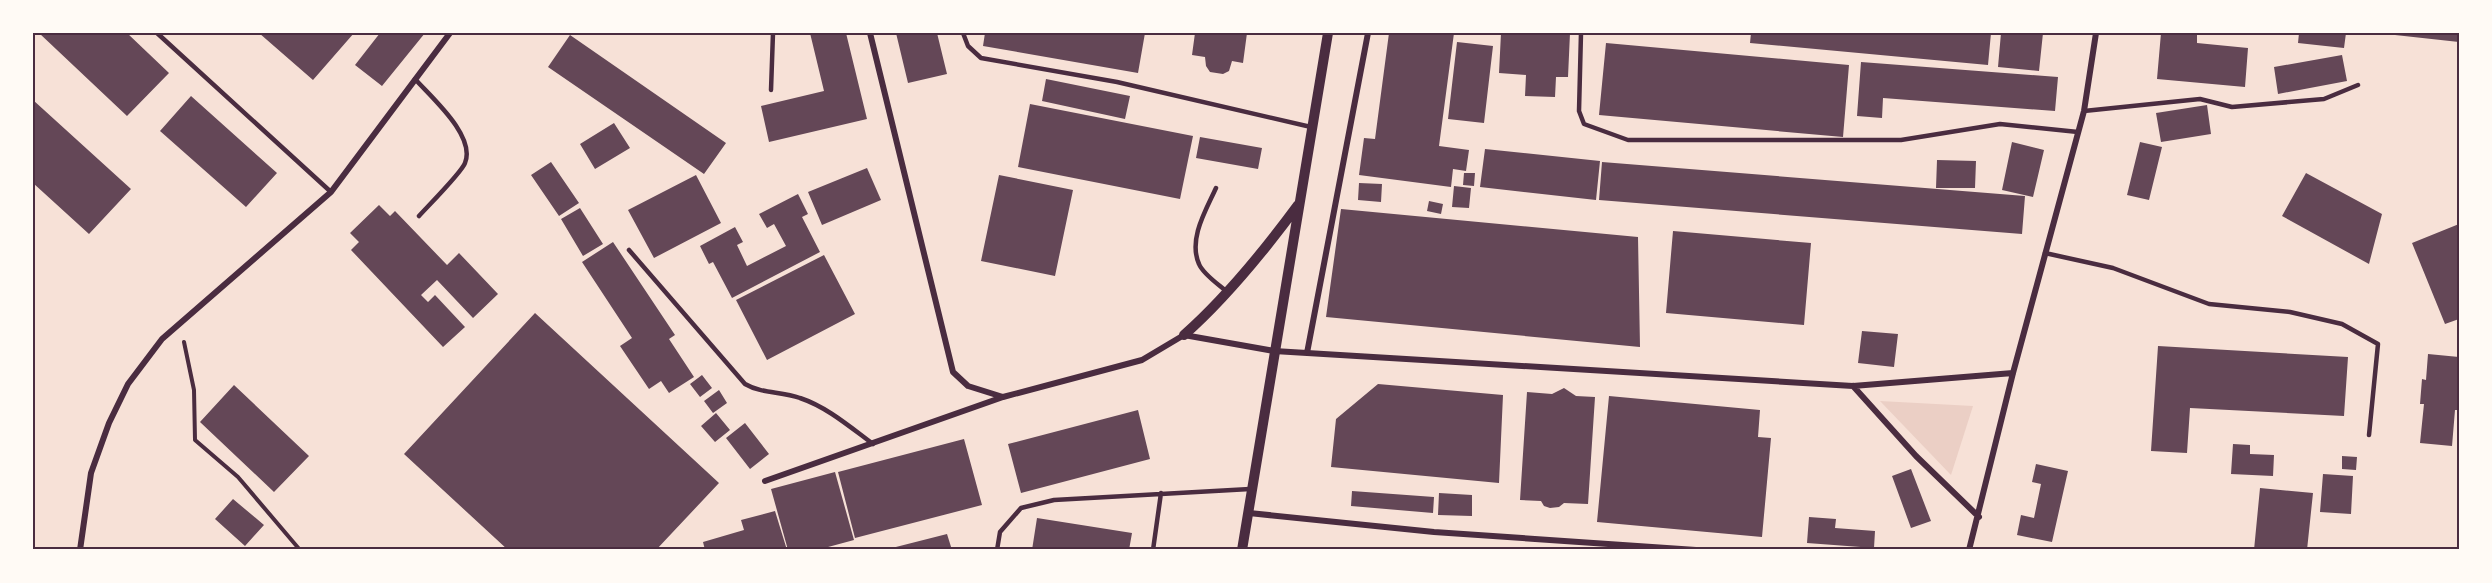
<svg xmlns="http://www.w3.org/2000/svg" width="2492" height="583" font-family="'Exo 2',sans-serif">
	<style>
		.green { fill: #ebcfc5 }
		.building { fill: #644757 }
		.lines { fill: none; stroke-linecap: round; stroke-linejoin: round }
		.path { stroke: #4a2c40; stroke-width: 4 }
		.service { stroke: #4a2c40; stroke-width: 4.5 }
		.minor { stroke: #4a2c40; stroke-width: 6 }
		.tertiary { stroke: #4a2c40; stroke-width: 10 }
		.neatline { fill: none; stroke: #4a2c40; stroke-width: 2 }
	</style>
	<rect width="100%" height="100%" fill="#f7e1d7"/>
	<!-- green -->
	<path class="green" d="M1880 401 1973 406 1951 475Z"/>
	<!-- building -->
	<path class="building" d="M39 33H127L169 73 127 116Z
		M259 33H354L313 80Z
		M380 33H425L382 86 355 65Z
		M810 33H846L867 119 769 142 761 106 824 91Z
		M896 33H937L947 74 908 83Z
		M985 33H1145L1138 73 983 46Z
		M1195 33H1247L1243 63 1232 61 1229 71 1223 74 1210 72 1206 66 1205 57 1192 55Z
		M1389 33H1454L1439 146 1469 150 1466 171 1453 169 1451 187 1359 175 1364 138 1375 139Z
		M1501 33H1570L1568 77H1556L1555 97 1525 96 1526 75 1499 73Z
		M1751 33H1991L1988 65 1750 43Z
		M2001 33H2043L2039 71 1998 67Z
		M2161 33H2197V43L2248 48 2245 87 2157 79Z
		M2299 33H2346L2344 48 2298 43Z
		M2395 33H2459V42L2395 35Z
		M570 35 726 143 704 174 548 67Z
		M1457 42 1493 46 1484 123 1448 119Z
		M1606 43 1849 65 1843 137 1599 115Z
		M2342 55 2347 81 2278 94 2274 67Z
		M1861 62 2058 77 2055 111 1883 98 1882 118 1857 116Z
		M1046 79 1130 96 1125 119 1042 101Z
		M191 96 277 173 246 207 160 131Z
		M33 100 131 189 89 234 33 183Z
		M1030 104 1193 136 1180 199 1018 167Z
		M2207 105 2211 134 2161 142 2156 113Z
		M614 123 630 148 595 169 580 144Z
		M1200 137 1262 148 1258 169 1196 158Z
		M2012 142 2044 150 2033 197 2002 190Z
		M2140 142 2162 147 2149 200 2127 195Z
		M1485 149 1600 161 1596 200 1480 187Z
		M1937 160 1976 161 1975 188H1936Z
		M551 162 579 203 559 216 531 175Z
		M1602 162 2025 196 2022 234 1599 200Z
		M867 168 881 200 822 225 808 192Z
		M1464 173H1475L1474 186 1463 185Z
		M2306 173 2382 214 2369 264 2282 216Z
		M696 175 721 223 654 258 628 210Z
		M999 175 1073 190 1055 276 981 261Z
		M1359 183 1382 184 1381 202 1358 200Z
		M1454 186 1471 188 1469 208 1452 207Z
		M798 194 808 214 802 217 820 252 732 298 713 262 709 264 700 246 735 227 743 242 737 245 747 266 786 246 774 224 767 228 759 214Z
		M1429 201 1443 204 1441 214 1427 211Z
		M379 205 390 216 395 211 447 265 459 253 498 294 473 318 437 280 421 295 428 302 435 295 465 327 443 347 351 250 359 242 350 233Z
		M580 208 603 244 583 256 561 219Z
		M1341 209 1638 237 1640 347 1326 317Z
		M2459 224V319L2445 324 2412 243Z
		M1673 231 1811 243 1804 325 1666 313Z
		M613 242 675 335 669 339 694 377 669 393 661 381 649 389 620 346 632 338 582 262Z
		M824 255 855 314 767 360 736 300Z
		M535 313 719 483 656 550H508L404 454Z
		M1862 331 1898 334 1894 367 1858 363Z
		M2158 346 2348 357 2344 416 2190 408 2187 453 2151 451Z
		M2428 354 2459 357V410H2455L2452 446 2420 443 2424 404H2420L2422 379 2426 380Z
		M702 375 712 388 700 397 690 384Z
		M1378 384 1503 395 1499 483 1331 467 1336 419Z
		M234 385 309 456 274 492 200 422Z
		M1564 388 1576 396 1595 397 1588 504 1564 503 1559 507 1550 508 1544 506 1541 501 1520 500 1527 392 1552 394Z
		M719 390 727 403 713 413 704 401Z
		M1609 396 1760 410 1758 437 1771 438 1762 537 1597 522Z
		M1138 410 1150 459 1021 493 1008 444Z
		M716 413 730 430 715 442 701 426Z
		M745 423 769 454 750 469 726 438Z
		M964 439 982 505 855 538 838 472Z
		M2233 444 2250 445V454L2274 455 2273 476 2231 474Z
		M2342 456 2357 457 2356 470 2342 469Z
		M2036 464 2068 471 2052 542 2017 535 2021 515 2034 518 2041 484 2032 482Z
		M1911 469 1931 521 1911 528 1892 476Z
		M835 472 854 540 817 550H788L771 489Z
		M2323 474 2353 476 2351 514 2320 512Z
		M2260 488 2313 493 2307 550H2254Z
		M1352 491 1434 497 1433 513 1351 506Z
		M1439 493 1472 495V516L1438 515Z
		M233 499 264 525 245 546 215 519Z
		M775 511 787 550H705L703 542 744 530 741 520Z
		M1809 517 1836 519 1835 528 1875 531 1874 548 1807 543Z
		M1037 518 1132 533 1129 550H1032Z
		M947 534 952 550H888V549Z"/>
	<g class="lines">
		<!-- path -->
		<path class="path" d="M184 342 194 390 195 440 238 477 300 550"/>
		<!-- service -->
		<path class="service" d="M157 33 331 192
			M963 33 968 46 981 58 1117 82 1311 127
			M1581 33 1579 111 1584 124 1628 140H1901L2000 124 2078 132
			M415 79C432 98 476 136 465 163 462 172 428 206 419 216
			M771 90 773 33
			M2084 111 2200 99 2232 107 2324 99 2358 85
			M1216 188C1206 210 1188 239 1199 264 1203 274 1218 284 1226 291
			M629 250 745 384C762 394 781 391 800 398 827 407 850 427 873 444
			M2045 253 2113 268 2209 304 2290 312 2342 324 2378 344 2369 435
			M997 550 1000 532 1021 508 1054 500 1250 489
			M1153 550 1161 493"/>
		<!-- minor -->
		<path class="minor" d="M870 33 953 372 968 386 1003 397
			M1307 353 1368 33
			M1853 386 1916 456 1979 517
			M765 481 1003 397 1142 360 1184 335 1274 351 1853 386 2013 373
			M1249 513 1434 532 1696 550
			M80 550 91 473 109 423 128 384 162 339 331 192 450 33
			M1969 550 2013 373 2084 111 2096 33"/>
		<!-- tertiary -->
		<path class="tertiary" d="M1184 335C1227 297 1264 251 1298 205
			M1242 550 1328 33"/>
	</g>
	<!-- border -->
	<rect width="2492" height="583" fill="none" stroke="#fffaf5" stroke-width="69"/>
	<rect x="34" y="34" width="2424" height="514" class="neatline"/>
</svg>
